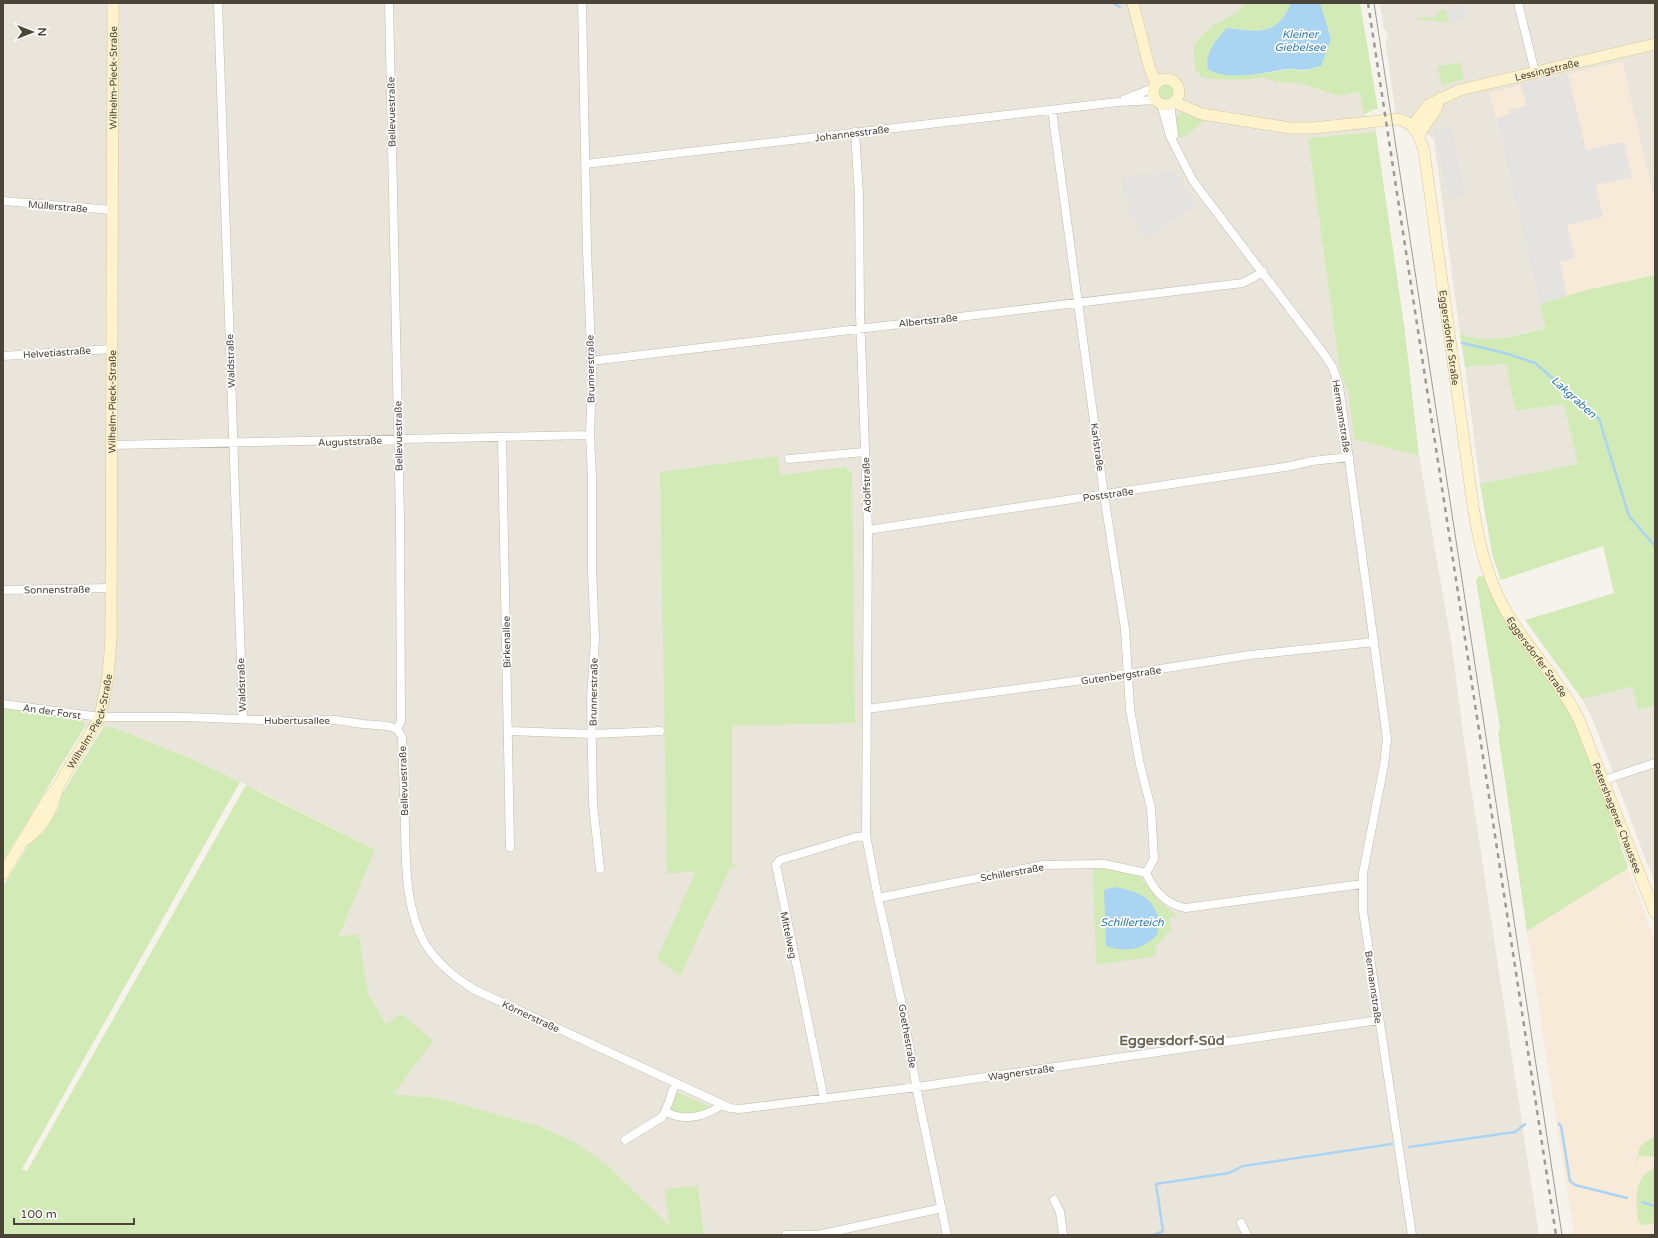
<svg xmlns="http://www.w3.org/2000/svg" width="1658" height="1238" font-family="'Varela Round',sans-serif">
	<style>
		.residential { fill: #eae5da }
		.commercial { fill: #f7ead8 }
		.green { fill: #d2eab5 }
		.parking { fill: #e5e3e0 }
		.water { fill: #a9d4f2 }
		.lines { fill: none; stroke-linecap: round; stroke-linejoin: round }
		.stream { stroke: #a9d4f2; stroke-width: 2.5 }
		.street-casing { stroke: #c2bbae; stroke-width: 9 }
		.secondary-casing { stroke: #d6c79b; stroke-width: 12 }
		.street { stroke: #fff; stroke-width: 8 }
		.secondary { stroke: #fff3cd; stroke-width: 11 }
		.tram { stroke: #9a9a9a; stroke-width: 1 }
		.rail { stroke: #9a9a9a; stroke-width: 2.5; stroke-dasharray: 5 5; stroke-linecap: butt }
		.labels { text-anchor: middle; stroke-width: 3.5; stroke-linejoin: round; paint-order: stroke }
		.street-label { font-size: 10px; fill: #4b4439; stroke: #fff }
		.water-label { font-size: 11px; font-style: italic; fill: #2e7ab2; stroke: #fff }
		.district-label { font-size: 14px; font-weight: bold; fill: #6e6250; stroke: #fff }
	</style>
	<rect width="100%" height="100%" fill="#f6f3ec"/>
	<!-- residential -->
	<path class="residential" d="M3 3H1245L1238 12 1213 25 1198 39 1236 80 1267 78 1276 82 1299 83 1338 96 1360 92 1364 115H1366L1375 128 1376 132 1308 138 1340 372 1348 391 1354 439 1419 456 1452 647 1464 741 1539 1235H704L698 1186 669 1225 607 1166 576 1143 539 1126 438 1098 393 1094 386 1024 368 993 359 934 339 936 375 850 272 797 187 757 115 728 104 726 84 728 85 724 82 721 19 709H3Z
		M1380 3H1655V204L1622 61 1546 328 1498 339H1477L1460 333 1434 140 1406 116 1396 115 1385 41 1388 40 1386 30H1384Z
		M1506 364 1515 411 1564 404 1579 464 1480 484 1465 367Z
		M1632 687 1638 710 1655 706V884L1593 720 1582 699Z"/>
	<!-- commercial -->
	<path class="commercial" d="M1622 61 1655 204V275L1582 291 1543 303 1489 93Z
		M1628 868 1655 939V1235H1574L1527 931Z"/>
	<!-- green -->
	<path class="green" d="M1245 3H1291C1277 36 1259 32 1227 28L1232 75 1267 73 1289 69 1304 71 1321 66 1320 3H1360L1378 109H1374L1364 115 1360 92 1338 96 1299 83 1276 82 1266 78 1236 80 1213 79 1202 77 1195 69 1194 46 1198 39 1213 25 1238 12Z
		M1443 9H1445L1448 22 1453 21 1455 23 1414 19 1424 17 1433 18Z
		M1460 62 1464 79 1442 85 1437 67Z
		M1159 92a8 8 0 1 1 16 0a8 8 0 1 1-16 0Z
		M1181 113 1205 120 1186 136 1179 138 1174 117Z
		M1376 132 1405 332 1419 456 1354 439 1348 391 1340 372 1308 138Z
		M1655 275V706L1638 710 1632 687 1582 699 1525 620 1614 593 1603 546 1501 580 1493 558 1480 484 1578 464 1564 404 1515 411 1506 364 1465 367 1460 333C1488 346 1517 335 1546 328L1540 304 1582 291Z
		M778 456 780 475 846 467 852 473 855 723 732 726V864L740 866 730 868 680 976 657 959 696 871 667 874 660 472Z
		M1479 576 1485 577 1570 712 1600 784 1628 868 1527 931 1498 733 1500 728 1476 580Z
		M3 709H19L82 721 85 724 84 728 3 861Z
		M104 726 115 728 187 757 240 782 22 1169 27 1171 246 785 375 850 339 936 359 934 368 993 386 1024 402 1014 433 1041 393 1094 438 1098 539 1126 576 1143 607 1165 669 1225 665 1189 698 1186 704 1235H3V886L30 843 44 832 58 810 62 794Z
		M1093 869H1116L1140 877 1160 902 1178 916 1169 918 1171 929 1155 948 1156 956 1096 965Z
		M676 1092 710 1107C704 1117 685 1114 674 1114L670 1109Z
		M1655 1136V1157L1639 1156 1636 1163 1640 1146Z
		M1655 1168V1223L1644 1225 1638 1221C1636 1201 1633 1176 1655 1168Z"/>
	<!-- parking -->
	<path class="parking" d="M1444 3H1459V6L1464 5 1468 19 1449 22 1446 9 1451 8V5L1445 6Z
		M1568 74 1586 150 1624 142 1632 177 1596 185 1603 217 1567 225 1575 258 1560 262 1567 296 1540 304 1496 118 1510 114 1509 110 1526 106 1521 85Z
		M1451 126 1466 196 1449 199 1434 130Z
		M1173 170 1197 204 1148 239 1128 212 1134 207 1123 192 1121 177Z"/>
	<!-- water -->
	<path class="water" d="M1291 3H1320L1331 39 1321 66C1315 67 1308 70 1303 70 1298 70 1292 68 1287 69 1266 72 1227 82 1208 69 1204 53 1217 39 1227 28 1259 32 1277 36 1291 3Z
		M1114 887C1142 891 1164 903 1157 935 1142 950 1126 953 1106 946L1104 890Z"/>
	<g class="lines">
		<!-- stream -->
		<path class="stream" d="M1113 3 1120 7
			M1462 343 1505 353 1535 363 1567 391 1573 393 1599 419 1629 516 1655 546
			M1559 1124 1561 1126 1570 1181 1575 1185 1627 1198
			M1409 1147 1515 1132 1525 1124
			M1642 1202 1655 1206
			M1154 1235 1163 1231 1156 1184 1229 1173 1243 1166 1392 1144"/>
		<defs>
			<path id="street" d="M218 3 243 719
				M389 3 400 520 401 721 397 729
				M582 3 587 250 592 374 590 435 592 477V570L595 639 591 699 593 804 600 869
				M1518 3 1535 72
				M1125 99 1154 88
				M1161 104 1170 136 1193 181 1324 354 1333 368 1339 386 1387 739 1384 765 1363 873V911L1412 1235
				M1170 104 1174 135
				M1052 110 1104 495 1125 629 1130 709 1140 765 1151 808 1154 859 1146 873
				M855 132 859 195 860 313 868 530 866 836 878 898 901 1000 919 1101 947 1235
				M585 164 1118 102 1156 100
				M3 201 112 210
				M3 356 111 349
				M591 361 1243 283 1263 272
				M502 438 510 847
				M111 445 590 435
				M789 459 864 452
				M868 530 1291 466 1312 461 1349 457
				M3 590 111 588
				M3 704 100 717H184L287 721 335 720 363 724 388 726 397 729
				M867 709 1128 674 1250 655 1374 642
				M397 729 402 737C403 766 404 796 405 825 406 865 405 906 424 942 436 962 455 978 475 990L730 1108 739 1109 917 1087 1379 1020
				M508 731 592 734 660 731
				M1604 780 1655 763
				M1146 873C1154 891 1166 905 1186 908L1362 884
				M878 898 1043 865 1104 864 1146 873
				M824 1099 776 865 780 860 856 837 866 836
				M666 1112C686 1122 704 1117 722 1105
				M625 1140 662 1117C668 1108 671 1093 676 1083
				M1054 1200 1060 1212 1063 1235
				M1241 1223 1247 1235
				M786 1235H815
				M818 1235 942 1208"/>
			<g id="secondary">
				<path d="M1133 3 1149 66 1156 84"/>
				<circle cx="1166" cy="92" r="13"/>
				<path id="s1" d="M1174 102 1202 114 1290 128H1313L1397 119C1415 123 1419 135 1424 151L1473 506C1479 544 1487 579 1507 613 1529 650 1561 682 1580 722L1655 913"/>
				<path id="s2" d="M1412 126 1428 105 1460 90 1655 44"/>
				<path d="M1419 134 1435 111 1440 98"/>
				<path d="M27 839C44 825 51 812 57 791"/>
				<path id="s3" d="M3 874 46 802 57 788 100 717 108 676 111 639 113 3"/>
			</g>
		</defs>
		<!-- street casing -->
		<use href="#street" class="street-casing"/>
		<!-- secondary casing -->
		<use href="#secondary" class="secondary-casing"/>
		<!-- street -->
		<use href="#street" class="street"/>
		<!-- secondary -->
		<use href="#secondary" class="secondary"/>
		<!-- tram -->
		<path class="tram" d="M1374 3 1562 1235"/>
		<!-- rail -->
		<path class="rail" d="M1368 3 1556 1235"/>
	</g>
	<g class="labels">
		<!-- street labels -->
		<g class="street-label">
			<text dy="4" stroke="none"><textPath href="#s2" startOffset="151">Lessingstraße</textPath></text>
			<text dy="4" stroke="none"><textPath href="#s3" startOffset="825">Wilhelm-Pieck-Straße</textPath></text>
			<text transform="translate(391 112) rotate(-91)" y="4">Bellevuestraße</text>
			<text transform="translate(852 133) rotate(-7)" y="4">Johannesstraße</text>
			<text transform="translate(58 206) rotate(5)" y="4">Müllerstraße</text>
			<text transform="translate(928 320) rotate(-6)" y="4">Albertstraße</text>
			<text dy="4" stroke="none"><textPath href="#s1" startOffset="460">Eggersdorfer Straße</textPath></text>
			<text transform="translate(57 352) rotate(-4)" y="4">Helvetiastraße</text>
			<text transform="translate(230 361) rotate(-92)" y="4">Waldstraße</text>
			<text transform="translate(590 369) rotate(-91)" y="4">Brunnerstraße</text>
			<text dy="4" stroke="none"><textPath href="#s3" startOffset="501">Wilhelm-Pieck-Straße</textPath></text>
			<text transform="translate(1342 416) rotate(81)" y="4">Hermannstraße</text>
			<text transform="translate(398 436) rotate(-91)" y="4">Bellevuestraße</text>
			<text transform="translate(350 441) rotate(-2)" y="4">Auguststraße</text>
			<text transform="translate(1098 447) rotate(82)" y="4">Karlstraße</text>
			<text transform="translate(866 485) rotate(-92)" y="4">Adolfstraße</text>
			<text transform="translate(1108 494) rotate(-8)" y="4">Poststraße</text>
			<text transform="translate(57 589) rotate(-1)" y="4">Sonnenstraße</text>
			<text transform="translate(506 642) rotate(-91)" y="4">Birkenallee</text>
			<text dy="4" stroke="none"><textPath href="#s1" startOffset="796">Eggersdorfer Straße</textPath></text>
			<text transform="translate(1121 675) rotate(-8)" y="4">Gutenbergstraße</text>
			<text transform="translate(241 685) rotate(-92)" y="4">Waldstraße</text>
			<text transform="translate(593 692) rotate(-89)" y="4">Brunnerstraße</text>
			<text transform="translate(52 711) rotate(8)" y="4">An der Forst</text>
			<text x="297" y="724">Hubertusallee</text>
			<text dy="4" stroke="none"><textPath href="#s3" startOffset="177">Wilhelm-Pieck-Straße</textPath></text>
			<text transform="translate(403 781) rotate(-92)" y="4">Bellevuestraße</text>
			<text dy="4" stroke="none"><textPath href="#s1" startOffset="977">Petershagener Chaussee</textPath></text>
			<text transform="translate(1012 872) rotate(-10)" y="4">Schillerstraße</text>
			<text transform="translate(789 935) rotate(78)" y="4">Mittelweg</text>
			<text transform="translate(1374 987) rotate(82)" y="4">Bermannstraße</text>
			<text transform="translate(531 1016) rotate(25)" y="4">Körnerstraße</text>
			<text transform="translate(908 1036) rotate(80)" y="4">Goethestraße</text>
			<text transform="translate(1021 1072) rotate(-8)" y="4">Wagnerstraße</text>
		</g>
		<!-- water labels -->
		<g class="water-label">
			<text x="1300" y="38">Kleiner<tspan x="1300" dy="13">Giebelsee</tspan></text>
			<text transform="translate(1574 397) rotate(42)" y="4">Lakgraben</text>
			<text x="1132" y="926">Schillerteich</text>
		</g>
		<!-- district labels -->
		<g class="district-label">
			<text x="1172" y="1045">Eggersdorf-Süd</text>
		</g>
	</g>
	<!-- border -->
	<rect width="1658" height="1238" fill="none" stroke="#4b4439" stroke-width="8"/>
	<!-- north arrow -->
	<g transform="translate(32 32) rotate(90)" stroke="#ffffff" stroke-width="3" paint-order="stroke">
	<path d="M0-3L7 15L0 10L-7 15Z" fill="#4b4439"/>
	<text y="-6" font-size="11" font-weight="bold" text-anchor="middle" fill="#4b4439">N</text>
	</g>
	<!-- scale -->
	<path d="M14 1218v6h120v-6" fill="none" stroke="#4b4439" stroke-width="2"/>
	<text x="20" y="1218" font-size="12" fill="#4b4439" stroke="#ffffff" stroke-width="3" paint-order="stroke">100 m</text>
</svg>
